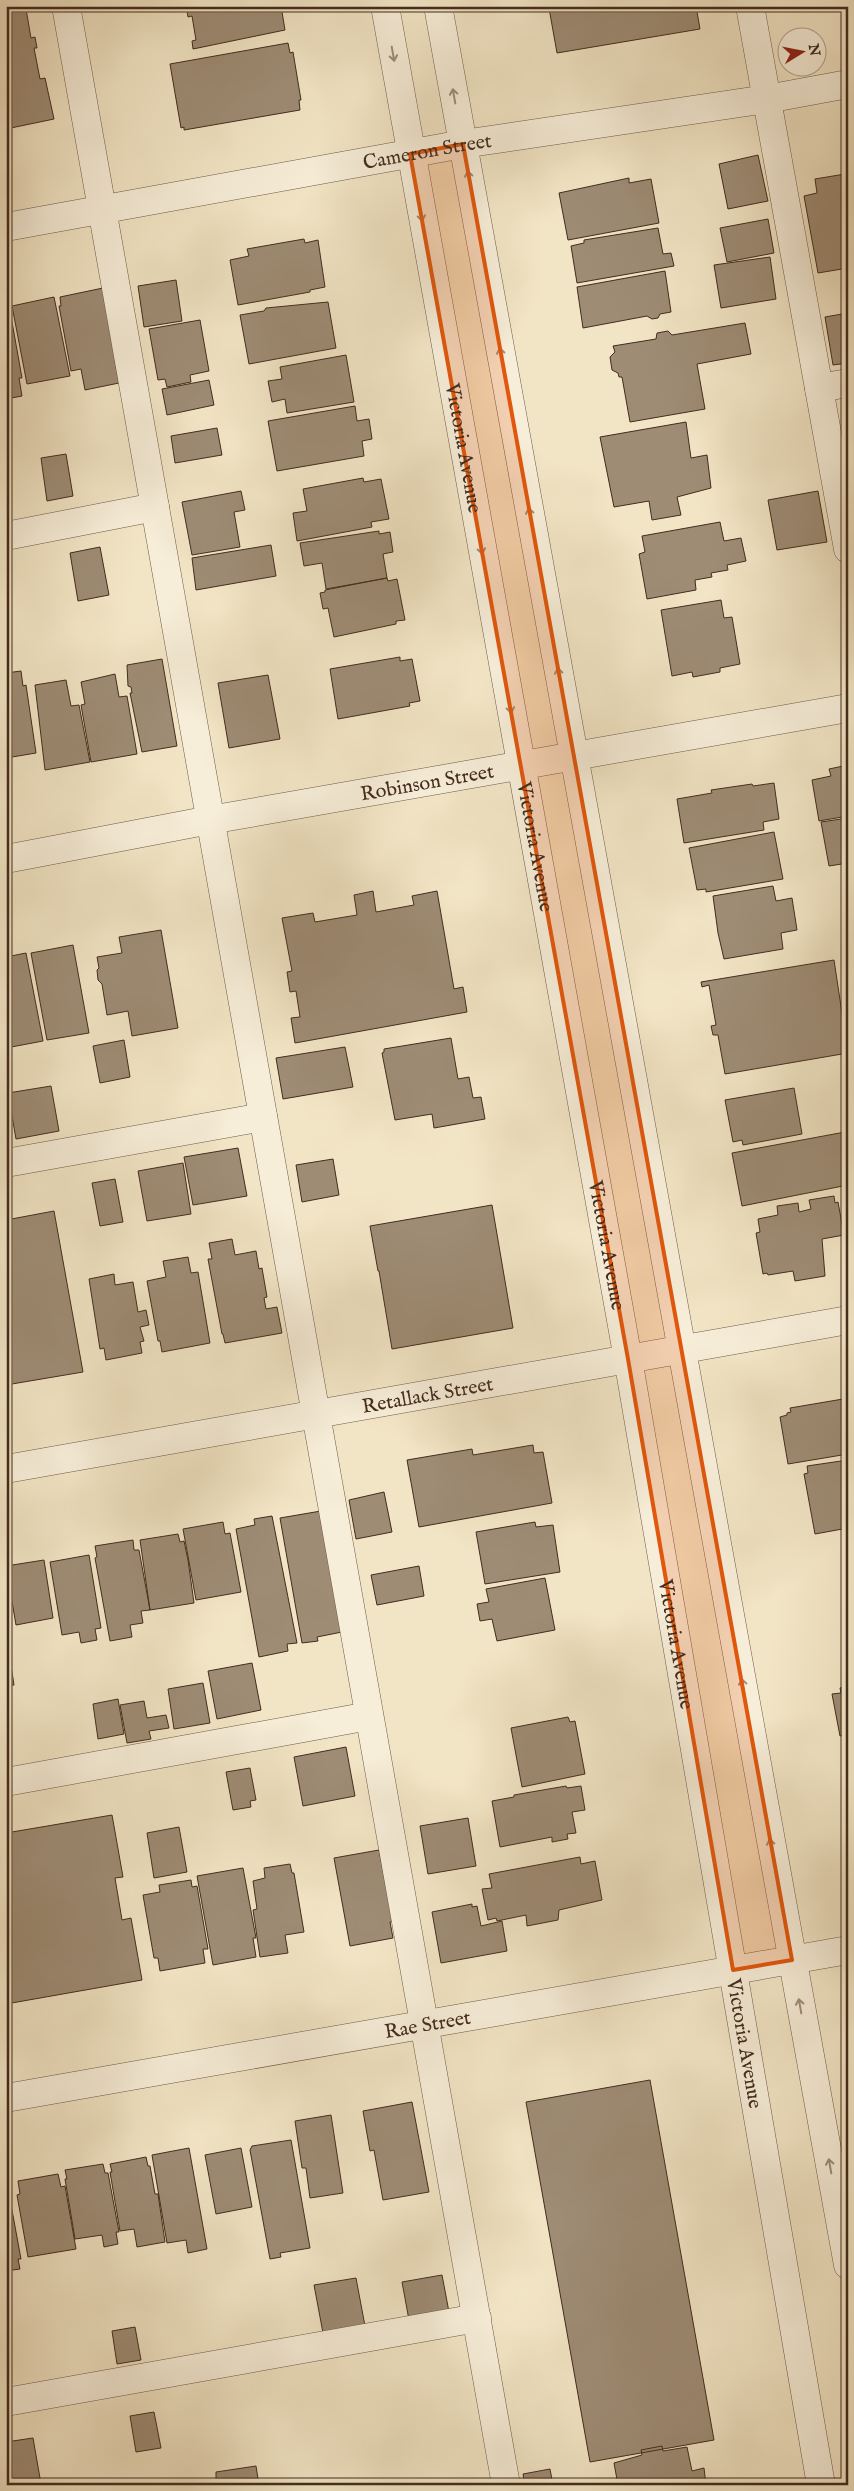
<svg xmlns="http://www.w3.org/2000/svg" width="854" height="2491" font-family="'IM FELL English',serif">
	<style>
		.building { fill: #9e8c75; stroke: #432c1f }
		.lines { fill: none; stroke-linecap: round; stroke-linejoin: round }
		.minor-casing { stroke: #6f5a48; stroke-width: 29 }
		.minor { stroke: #f7eed9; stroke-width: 28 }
		.oneway { stroke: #9d8d7c }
		.marked { fill: #e0570d; fill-opacity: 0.2; stroke: #e0570d; stroke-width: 4; stroke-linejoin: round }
		.labels { text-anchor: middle; stroke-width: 4; stroke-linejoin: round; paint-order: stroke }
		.street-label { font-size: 20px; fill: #432c1f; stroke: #f7eed9 }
	</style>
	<rect width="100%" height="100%" fill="#f2e5c5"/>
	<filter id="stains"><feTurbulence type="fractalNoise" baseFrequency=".004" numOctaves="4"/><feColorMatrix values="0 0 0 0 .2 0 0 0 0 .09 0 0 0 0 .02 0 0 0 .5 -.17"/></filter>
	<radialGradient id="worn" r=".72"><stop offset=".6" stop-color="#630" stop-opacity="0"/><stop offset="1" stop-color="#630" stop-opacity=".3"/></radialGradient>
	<!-- building -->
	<path class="building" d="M6 6H28V9H26L31 38 35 37 37 48H34L40 79 45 78 54 119 6 129Z
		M186 6H281L285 30 193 49 192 41 196 40 192 16 188 17Z
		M535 6H696L700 29 557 53 549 8 536 10Z
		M288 43 290 53 293 52 301 100H299L300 110 184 130V127L181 128 170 64Z
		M758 155 768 201 728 209 719 164Z
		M845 174 848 190V268L818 273 804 196 817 193 815 179Z
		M629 178V183L651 179 659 223 568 240 559 193Z
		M768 219 774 253 727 262 720 228Z
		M658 228 663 254 671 253 674 266 577 283 571 246 584 243V240Z
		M304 239 305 243 318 240 325 287 310 290V292L238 305 230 260 249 256 247 249Z
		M770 257 776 299 721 308 714 265Z
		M665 271 671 312 660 314 658 318 652 319 647 316 583 328 577 287Z
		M176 280 182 321 144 327 138 286Z
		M103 288 119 360 115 361 119 383 85 390 81 369 71 371 59 306H61L60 297Z
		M54 297 70 376 27 384 12 306Z
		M328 302 336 348 249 364 240 315 264 311 266 308Z
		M6 310H8L12 322 22 378H19L22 396 6 399Z
		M848 313V363L833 365 825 317Z
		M200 320 209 371 190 375 191 382 167 387 165 379 158 380 149 329Z
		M745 323 751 354 697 364 705 409 630 422 622 377H619L618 373 612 370 610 357 615 352 613 346 656 339 657 333 668 331 672 335Z
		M346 355 354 402 287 413 285 399 272 402 268 381 282 379 280 367Z
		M209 380 214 405 167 415 162 389Z
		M355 406 357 421 369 419 372 439 362 441 364 456 277 471 268 421Z
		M686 422 691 458 707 455 711 488 677 497 681 515 652 520 649 501 614 507 600 437Z
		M217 428 222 455 175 463 171 436Z
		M66 454 73 496 47 501 41 458Z
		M363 478 364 482 381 479 389 519 371 522 372 527 297 541 293 513 307 511 303 489Z
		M241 491 245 510 234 512 240 547 192 555 182 502Z
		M818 491 827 542 777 550 768 500Z
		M720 522 724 541 741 538 746 561 727 565 728 570 711 573 712 577 695 580 696 590 647 599 639 554 645 552 642 536Z
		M379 531V534L390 532 393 552 383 554 387 578 326 589 322 563 304 566 300 543Z
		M271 545 276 576 196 590 192 558Z
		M100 547 109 595 78 601 70 553Z
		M387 578 388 581 397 579 405 620 396 621V624L334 637 328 608 323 609 320 593 325 592V590Z
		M721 600 724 618 732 617 740 664 720 668V672L693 677 692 672 672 676 661 610Z
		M400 657V661L412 659 420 701 409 703 410 706 338 719 330 669Z
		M162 659 177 746 142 752 130 693H132L131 687 128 686 127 665Z
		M21 671 23 686 26 685 36 753 6 758V673Z
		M115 674 119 697 127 696 137 754 91 762 81 705 85 704 81 682Z
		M268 675 280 739 229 748 218 683Z
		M66 680 71 706 79 705 90 762 45 770 35 685Z
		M848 765V816L819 821 812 780 831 776 829 769Z
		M774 783 779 819 763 822 764 830 684 843 677 799 712 793 711 790 752 784 753 786Z
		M848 818V863L829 866 821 822Z
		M774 832 783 879 706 892V889L697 890 689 848Z
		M773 886 776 901 792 898 797 930 781 933 783 949 724 959 718 933 713 896Z
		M373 891 376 912 414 905 412 896 437 891 454 989 463 987 467 1012 295 1043 291 1018 300 1017 296 991 290 992 287 972 292 971 282 918 313 913 315 922 357 915 354 895Z
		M161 930 178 1028 132 1036 128 1011 107 1015 102 984 98 980 97 970 99 968 97 957 122 953 119 937Z
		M73 945 89 1033 47 1040 31 953Z
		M26 953 43 1041 6 1048V957Z
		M834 960 848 1053 725 1074 718 1035H713L711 1026 716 1025 709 985 702 987 701 982Z
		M451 1038 458 1079 469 1077 473 1098 481 1097 485 1119 434 1128 432 1114 395 1120 382 1053 384 1052V1049Z
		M124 1040 130 1077 100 1083 93 1046Z
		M345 1047 353 1087 283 1099 276 1058Z
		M51 1086 59 1131 16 1139 8 1093Z
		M794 1088 802 1134 743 1145 742 1140 733 1142 725 1100Z
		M845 1132 848 1148V1185L742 1206 732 1153Z
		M238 1148 247 1196 193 1205 184 1157Z
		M333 1159 339 1195 302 1202 296 1165Z
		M183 1163 191 1214 147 1221 138 1171Z
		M115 1179 123 1222 100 1226 92 1183Z
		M834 1196 835 1203 838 1202 844 1235 822 1239 825 1276 795 1281 793 1271 768 1275 767 1273 763 1274 756 1233 760 1232 758 1219 778 1215 777 1206 798 1203 799 1212 811 1209 809 1200Z
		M492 1205 513 1328 392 1349 379 1271H378L370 1226Z
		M54 1211 83 1372 6 1385V1220Z
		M232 1239 235 1255 256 1251 259 1269 262 1268 267 1297 264 1298 266 1309 277 1307 282 1333 225 1343 223 1334H222L208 1259H212L209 1243Z
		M188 1257 191 1273 198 1272 210 1343 162 1352 160 1341H158L147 1281 166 1277 163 1261Z
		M114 1274 115 1285 133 1282 138 1312 146 1310 149 1325 140 1327 144 1341 140 1342 142 1353 106 1360 104 1348 100 1349 89 1279Z
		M843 1399 848 1425V1454L788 1464 780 1417 787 1415V1413L791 1412 790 1408Z
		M533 1445 534 1453 543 1452 552 1503 419 1527 407 1460 472 1449 473 1455Z
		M848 1460V1528L815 1534 804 1474 808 1473 807 1466Z
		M384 1492 392 1532 356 1539 349 1500Z
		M321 1511 342 1632 317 1637 318 1641 302 1643 280 1518Z
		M272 1516 297 1643 287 1644 288 1651 259 1657 236 1529 255 1525 254 1519Z
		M223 1522 225 1534 230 1533 241 1592 196 1600 183 1529Z
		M535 1522 536 1527 553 1525 560 1572 485 1584 476 1532Z
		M178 1534 180 1542 184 1541 188 1560 194 1603 150 1610 140 1540Z
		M133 1540 134 1550H139L150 1610 141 1611 143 1623 130 1625 132 1637 110 1641 95 1558 97 1557 95 1546Z
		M89 1555 101 1628 95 1629 97 1640 81 1643 79 1632 62 1635 50 1562Z
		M44 1560 53 1618 16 1625 6 1566Z
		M419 1566 424 1596 377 1605 371 1575Z
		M545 1578 555 1630 497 1641 492 1619 480 1621 477 1604 489 1602 486 1589Z
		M6 1618 10 1640H7L14 1685 8 1686 10 1698H6Z
		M252 1663 261 1710 217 1719 208 1671Z
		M203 1683 210 1723 174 1729 168 1689Z
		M848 1686V1734L840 1736 832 1694 841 1693 840 1688Z
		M118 1699 124 1734 98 1739 93 1704Z
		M144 1701 147 1718 166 1715 169 1728 149 1731 151 1739 127 1743 120 1705Z
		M568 1717 570 1722 575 1721 585 1774 522 1787 511 1728Z
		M346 1747 355 1796 303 1806 294 1757Z
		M250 1768 256 1800 250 1801 251 1807 233 1810 226 1772Z
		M566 1786 567 1788 581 1786 585 1810 572 1812 576 1833 567 1834 568 1839 552 1842V1837L500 1847 492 1801 514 1797V1795Z
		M112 1815 123 1877 115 1878 122 1920 131 1918 142 1980 6 2004V1833Z
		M468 1818 476 1866 428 1874 420 1826Z
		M179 1827 187 1872 154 1878 147 1833Z
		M379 1850 393 1921 390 1922 393 1938 350 1946 334 1858Z
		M580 1857 581 1864 595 1861 602 1900 559 1910 558 1920 527 1926 526 1915 497 1921 496 1918 488 1920 482 1889 492 1888 489 1874Z
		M290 1864 292 1873H294L304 1932 285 1935 288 1953 260 1957 253 1910 257 1909 253 1881 265 1878 264 1868Z
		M243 1868 256 1938H253L256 1957 213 1965 197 1876Z
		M191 1880 192 1887 197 1886 208 1949H203L205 1963 160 1971 158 1958H154L143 1895 160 1892 159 1885Z
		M472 1904V1907L477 1906 481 1926 502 1921 507 1951 441 1963 432 1912Z
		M650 2080 714 2440 590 2462 526 2102Z
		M412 2102 429 2192 383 2200 374 2150 370 2151 363 2111Z
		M331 2115 343 2193 310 2198 306 2168H302L295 2121Z
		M291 2140 310 2248 280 2253 281 2257 270 2259 250 2150 252 2146Z
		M189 2148 207 2249 188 2253 186 2240 167 2243 152 2155Z
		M241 2148 252 2207 216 2214 205 2155Z
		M146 2157 148 2166H150L155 2194H158L165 2242 137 2247 134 2229 120 2231 110 2172H112L110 2164Z
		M103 2164 105 2173H108L119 2232H116L118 2244 104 2247 102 2235 75 2239 65 2179H67L65 2170Z
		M58 2174 61 2187 65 2186 76 2249 28 2257 17 2195 20 2194 18 2181Z
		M7 2183 21 2259H18L20 2269 6 2271Z
		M442 2275 449 2312 409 2320 402 2282Z
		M356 2278 365 2326 323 2333 314 2285Z
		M135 2327 141 2360 117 2364 112 2331Z
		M154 2412 161 2448 136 2452 130 2416Z
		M33 2438 41 2484 6 2485V2442Z
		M662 2446 663 2451 687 2447 692 2471 704 2468 706 2485H618L614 2463 642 2455 641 2450Z
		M256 2466 259 2485H216V2472Z
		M550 2469 553 2485H525L523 2474Z"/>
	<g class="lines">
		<defs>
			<g id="minor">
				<path d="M66 6 506 2485"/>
				<path id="s1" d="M385 6 628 1359 821 2485"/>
				<path d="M438 6 848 2265"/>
				<path d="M750 6 848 549"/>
				<path id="s2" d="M6 227 463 144 767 99 848 84"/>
				<path d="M819 388 848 383"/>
				<path d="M6 536 155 507"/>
				<path id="s3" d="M6 859 210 820 848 708"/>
				<path d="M6 1163 263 1117"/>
				<path id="s4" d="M6 1469 848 1320"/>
				<path d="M6 1782 369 1716"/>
				<path id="s5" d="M6 2098 848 1950"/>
				<path d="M6 2402 477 2318"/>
			</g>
		</defs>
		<!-- minor casing -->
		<use href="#minor" class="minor-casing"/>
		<!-- minor -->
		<use href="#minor" class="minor"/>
	</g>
	<!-- one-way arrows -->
	<defs><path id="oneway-shaft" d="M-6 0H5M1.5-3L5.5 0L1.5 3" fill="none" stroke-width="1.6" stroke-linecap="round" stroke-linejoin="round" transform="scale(1.25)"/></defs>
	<g class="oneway">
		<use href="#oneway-shaft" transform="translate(393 54) rotate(80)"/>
		<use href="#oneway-shaft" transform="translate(454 96) rotate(-100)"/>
		<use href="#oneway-shaft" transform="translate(469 178) rotate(-100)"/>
		<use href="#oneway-shaft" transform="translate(421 214) rotate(80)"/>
		<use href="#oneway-shaft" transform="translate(501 355) rotate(-100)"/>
		<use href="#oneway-shaft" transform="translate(530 515) rotate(-100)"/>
		<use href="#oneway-shaft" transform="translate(481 547) rotate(80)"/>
		<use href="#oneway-shaft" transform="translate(559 675) rotate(-100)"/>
		<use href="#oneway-shaft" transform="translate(510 706) rotate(80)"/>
		<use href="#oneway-shaft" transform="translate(743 1686) rotate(-100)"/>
		<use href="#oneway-shaft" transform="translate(771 1846) rotate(-100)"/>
		<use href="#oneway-shaft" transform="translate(800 2006) rotate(-100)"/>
		<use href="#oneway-shaft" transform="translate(830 2166) rotate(-100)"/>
	</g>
	<!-- marked area -->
	<path class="marked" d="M463 144 792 1960 733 1970 628 1359 410 154Z"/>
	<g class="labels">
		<!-- street labels -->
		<g class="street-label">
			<text dy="7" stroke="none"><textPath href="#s2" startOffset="428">Cameron Street</textPath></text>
			<text dy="7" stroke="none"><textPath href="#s1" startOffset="449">Victoria Avenue</textPath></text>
			<text dy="7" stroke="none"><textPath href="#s3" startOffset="428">Robinson Street</textPath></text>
			<text dy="7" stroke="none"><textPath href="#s1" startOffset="854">Victoria Avenue</textPath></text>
			<text dy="7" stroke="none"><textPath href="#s1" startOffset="1259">Victoria Avenue</textPath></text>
			<text dy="7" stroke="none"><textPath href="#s4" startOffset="428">Retallack Street</textPath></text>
			<text dy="7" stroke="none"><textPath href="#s1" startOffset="1664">Victoria Avenue</textPath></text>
			<text dy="7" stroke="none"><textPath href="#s5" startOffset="428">Rae Street</textPath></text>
			<text dy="7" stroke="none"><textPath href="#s1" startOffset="2069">Victoria Avenue</textPath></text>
		</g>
	</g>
	<!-- margin -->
	<rect width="854" height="2491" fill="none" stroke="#f2e5c5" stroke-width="25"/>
	<rect x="8" y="8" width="839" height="2476" fill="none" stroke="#432c1f" stroke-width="2.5"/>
	<rect x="12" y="12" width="829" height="2466" fill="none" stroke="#432c1f"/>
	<!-- north arrow -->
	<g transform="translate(802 52) rotate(80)"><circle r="24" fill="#f7eed9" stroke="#afa08f"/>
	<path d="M0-4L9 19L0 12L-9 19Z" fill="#8f2418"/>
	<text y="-8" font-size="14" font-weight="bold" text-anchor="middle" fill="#432c1f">N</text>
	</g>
	<rect width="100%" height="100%" filter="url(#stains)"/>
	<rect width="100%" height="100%" fill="url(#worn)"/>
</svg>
